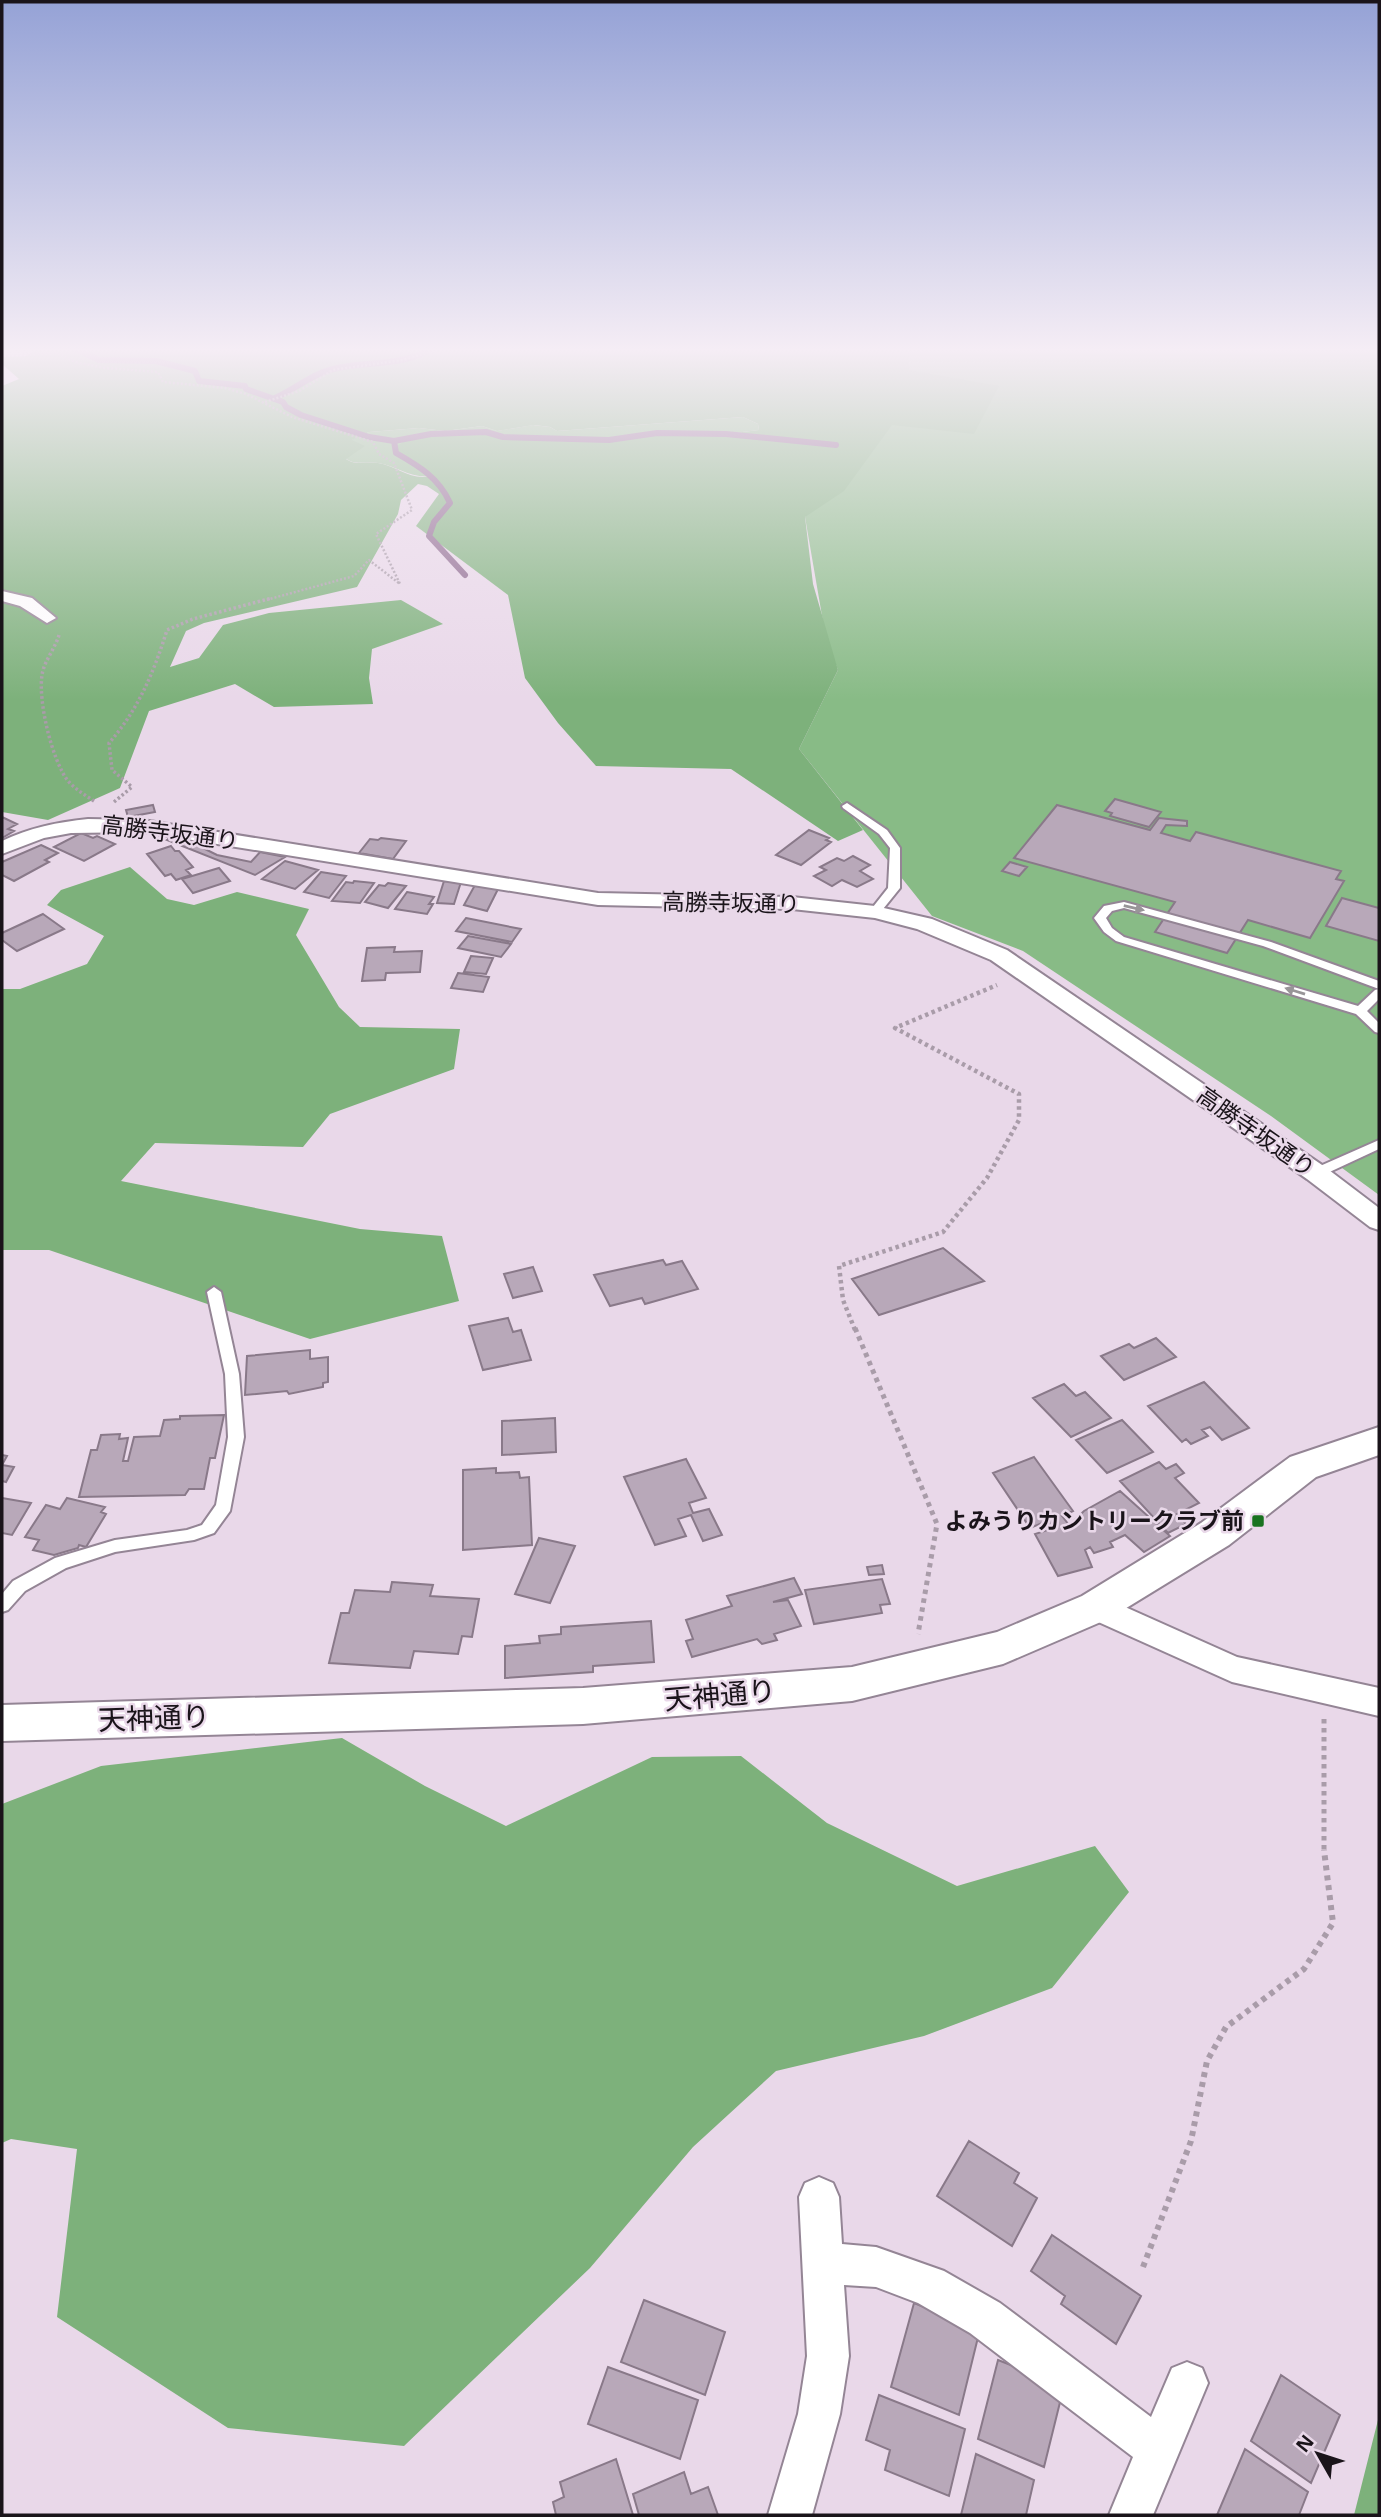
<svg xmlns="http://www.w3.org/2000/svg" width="1381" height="2517" font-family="'Noto Sans','Noto Sans JP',sans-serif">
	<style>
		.green { fill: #88bb86 }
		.forest { fill: #7db17b; fill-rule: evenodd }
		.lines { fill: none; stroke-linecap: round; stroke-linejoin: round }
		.stream { stroke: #89648b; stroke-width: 6 }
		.building { fill: #b8a8b9; stroke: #897989; stroke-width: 2 }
		.service-casing { stroke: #948595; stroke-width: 4 }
		.minor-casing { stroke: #948595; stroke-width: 4 }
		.tertiary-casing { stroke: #948595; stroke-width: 4 }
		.path-far4 { stroke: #a99ca9; stroke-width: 2.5; stroke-dasharray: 2 2; stroke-linecap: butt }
		.path-far3 { stroke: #a99ca9; stroke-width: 3.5; stroke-dasharray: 2.5 2.5; stroke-linecap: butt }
		.path-far2 { stroke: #a99ca9; stroke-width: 4.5; stroke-dasharray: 3.5 3.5; stroke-linecap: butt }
		.path-far1 { stroke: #a99ca9; stroke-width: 5; stroke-dasharray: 4.5 4.5; stroke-linecap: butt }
		.path { stroke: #a99ca9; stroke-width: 6; stroke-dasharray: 5 5; stroke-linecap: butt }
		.service { fill: #fff; fill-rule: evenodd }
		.minor { fill: #fff; fill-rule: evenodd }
		.tertiary { fill: #fff; fill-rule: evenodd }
		.oneway { fill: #989598 }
		.poi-dot { fill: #197320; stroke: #e9d8e9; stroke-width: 2.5 }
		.labels { text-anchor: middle; stroke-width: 5; stroke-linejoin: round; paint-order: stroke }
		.street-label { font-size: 23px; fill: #1a141a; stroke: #e9d8e9 }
		.poi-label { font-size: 23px; font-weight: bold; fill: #1a141a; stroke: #e9d8e9; text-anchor: end }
		.near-street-label { font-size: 28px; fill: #1a141a; stroke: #e9d8e9 }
	</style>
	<rect width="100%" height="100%" fill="#e9d8e9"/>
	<!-- green -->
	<path class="green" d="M890 347H1379V1195L1271 1116 1023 951 932 916 799 749 838 670 826 639 805 517Z
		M743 417 758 424 759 430 726 434 657 433 609 440 503 437 486 433 396 453 432 476C411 479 397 466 378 463 366 461 355 466 345 458L351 440 369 432 419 428 445 431 482 426 497 431 533 425 550 427 557 431Z"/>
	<!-- forest -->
	<path class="forest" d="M40 347H909V370L999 386 974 434 892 425 844 491 805 517 813 584 838 670 799 749 863 830 838 841 731 769 596 766 558 723 525 678 508 595 416 526 439 494 427 486 418 484 401 500 398 514 357 587 204 623 186 631 170 667 199 658 223 625 269 613 401 600 443 624 372 649 369 678 373 704 274 707 235 684 149 711 120 788 48 820 2 812V386L19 379 2 364V357L26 356ZM743 417 758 424 759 430 726 434 657 433 609 440 503 437 486 432 431 434 408 439 394 448 396 453 431 476C411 481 397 466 378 463 367 461 356 466 346 459L365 446 352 440 369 432 419 428 445 431 482 426 497 431 534 425 550 427 557 431Z
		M130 867 167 899 194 905 237 892 309 909 296 935 339 1007 360 1027 460 1029 454 1069 330 1114 303 1147 155 1143 121 1181 360 1229 442 1236 459 1301 310 1339 49 1250H2V989H20L87 964 104 936 47 905 61 890Z
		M342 1738 425 1786 506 1826 652 1757 741 1756 827 1823 957 1886 1095 1846 1129 1892 1052 1988 924 2036 776 2071 693 2147 590 2268 404 2446 228 2428 57 2317 77 2149 11 2139 2 2143V1804L101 1766Z
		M1379 2416V2515H1354Z"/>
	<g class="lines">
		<!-- stream -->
		<path class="stream" d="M72 347 99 360 156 361 195 371 199 381 245 386 246 389 283 402 286 407 301 415 369 437 394 441 431 434 486 432 503 437 609 440 657 433 726 434 836 445
			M275 398C295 389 312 374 333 369 367 360 404 368 433 347
			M394 441 396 453C419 466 439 478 450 503L434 522 429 536 465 575"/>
	</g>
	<!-- building -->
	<path class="building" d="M1115 799 1161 812 1149 827 1110 816 1112 813 1105 811Z
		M153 805 155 812 128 817 126 810Z
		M1057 805 1150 830 1159 818 1187 821V826L1166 825 1161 833 1190 841 1196 832 1341 871 1336 879 1344 881 1310 938 1248 920 1227 953 1155 932 1175 902 1014 858Z
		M2 817 17 824 8 829 14 831 2 838Z
		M809 830 829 838 826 840 831 842 801 865 776 855Z
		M81 833 93 838 97 836 115 844 84 861 54 847Z
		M171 837 213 843 205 849 217 855 251 862 260 852 285 857 255 875 167 840Z
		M381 838 406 841 393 859 359 853 370 839 378 840Z
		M41 845 58 853 45 860 49 862 14 881 2 875V862Z
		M171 846 175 851H179L193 867 186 870 191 875 176 880 171 874 165 876 147 854Z
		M853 856 870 865 860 871 873 879 857 887 842 880 832 886 814 876 826 870 820 867 837 858 844 861Z
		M285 861 318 870 295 889 262 879Z
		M1010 862 1027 867 1019 876 1002 871Z
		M219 868 230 881 193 893 182 879Z
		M321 872 346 876 329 898 304 892Z
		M354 881 374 883 360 903 332 901 346 882 353 883Z
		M444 881 461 882 454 904 437 903Z
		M388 883 406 886 388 908 365 902 379 885 385 886Z
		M475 885 499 887 487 911 464 905Z
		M407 892 434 897 429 904H433L427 914 395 909Z
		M1342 898 1379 908V941L1326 926Z
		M43 914 64 929 17 951 2 940V933Z
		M466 918 521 929 512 942 456 931Z
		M468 936 511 944 501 957 458 948Z
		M395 947 394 952 422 951 420 972 386 973 385 980 362 981 367 948Z
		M471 956 493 958 486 974 464 972Z
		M458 973 489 977 483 992 451 988Z
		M943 1248 984 1281 879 1315 852 1279Z
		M663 1260 666 1265 682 1261 698 1289 645 1304 642 1298 610 1306 594 1275Z
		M533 1267 542 1291 513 1298 504 1274Z
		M508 1318 513 1332 521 1330 531 1360 483 1370 469 1326Z
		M1156 1338 1176 1357 1124 1380 1101 1356 1129 1344 1134 1348Z
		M310 1350V1359L328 1357V1382L323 1383V1387L289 1394 287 1391 245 1395 247 1356Z
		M1204 1382 1249 1428 1222 1440 1210 1427 1202 1430 1208 1436 1191 1444 1186 1439 1182 1442 1148 1406Z
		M1064 1384 1076 1396 1085 1392 1111 1418 1071 1437 1033 1398Z
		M224 1415 215 1458H210L204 1489H189L185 1495 79 1497 91 1450H97L101 1435 120 1434 119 1439 128 1438 123 1461H128L134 1437 160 1436 164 1420 180 1419V1416Z
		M555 1418 556 1452 502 1455V1421Z
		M1122 1420 1153 1452 1107 1473 1076 1440Z
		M2 1455 7 1456 2 1465 14 1467 6 1482 2 1481Z
		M1034 1457 1073 1511 1062 1516 1069 1525 1084 1511 1120 1491 1170 1536 1144 1552 1125 1535 1110 1542 1113 1547 1094 1553 1090 1547 1085 1550 1092 1567 1058 1576 1035 1534 1051 1529 1047 1521 1030 1528 993 1473Z
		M686 1459 706 1498 689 1503 693 1513 709 1509 722 1535 703 1541 691 1515 678 1519 686 1536 655 1545 624 1477Z
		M1159 1462 1166 1469 1176 1464 1184 1473 1175 1478 1199 1503 1177 1514 1186 1524 1168 1533 1120 1481Z
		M496 1468V1473L519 1472 520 1478 529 1477 532 1545 463 1550V1470Z
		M2 1498 31 1503 12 1535 2 1533Z
		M67 1498 105 1507 101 1512 106 1514 86 1547 79 1545 78 1548 54 1555 33 1550 39 1540 25 1537 46 1505 60 1509Z
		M539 1538 575 1546 550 1603 515 1594Z
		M882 1565 884 1574 869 1575 867 1567Z
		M794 1578 802 1594 773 1602 788 1600 801 1626 774 1634 777 1640 762 1644 757 1639 692 1657 686 1641 693 1639 686 1620 732 1606 727 1596Z
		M882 1579 890 1604 880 1605 882 1613 814 1624 805 1590Z
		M392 1582 433 1585 430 1596 479 1599 472 1637 462 1636 458 1654 414 1651 410 1668 329 1663 341 1613H349L355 1590 390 1592Z
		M651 1621 654 1662 593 1666V1672L505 1678V1646L540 1643 539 1636 561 1634V1627Z
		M969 2141 1019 2173 1014 2183 1037 2198 1012 2246 937 2196Z
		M1052 2235 1141 2296 1116 2344 1061 2304 1065 2296 1031 2271Z
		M644 2300 725 2332 705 2395 621 2362Z
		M914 2303 980 2329 959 2415 891 2387Z
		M998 2360 1064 2386 1044 2467 978 2439Z
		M608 2367 698 2400 680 2459 588 2424Z
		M1281 2375 1340 2415 1311 2483 1251 2441Z
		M879 2395 965 2429 949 2496 885 2470 890 2450 866 2440Z
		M1245 2449 1308 2492 1299 2515H1217Z
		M976 2454 1034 2480 1026 2515H961Z
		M616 2459 633 2515H556L553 2502 564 2497 560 2482Z
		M684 2472 691 2494 708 2487 718 2515H639L633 2494Z"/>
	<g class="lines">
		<defs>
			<path id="service" d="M847 803 887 830 900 848V888L879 914 875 915 869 912 888 888 890 848 879 834 843 808 842 806Z
				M1124 902 1271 942 1379 981V989L1263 946 1124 908 1112 911 1106 918 1112 928 1124 937 1358 1006 1375 990 1379 989V999L1367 1011 1379 1023V1033L1375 1032 1356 1014 1116 941 1104 932 1094 918 1104 906Z
				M1379 1140V1149L1321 1176H1311L1309 1173 1311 1170Z
				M214 1287 221 1292 239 1374 244 1437 230 1511 214 1533 194 1540 115 1552 66 1568 25 1591 8 1610 2 1612V1594L13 1581 55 1558 115 1540 187 1530 202 1525 216 1505 228 1437 225 1374 207 1292Z"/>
			<path id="minor" d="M2 591 32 598 56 618 47 623 20 606 2 601Z
				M88 819 143 820 598 893 792 897 875 906 932 919 1007 950 1325 1167 1379 1208V1230L1370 1227 1307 1179 991 960 917 929 875 918 792 909 598 905 143 832 71 833 44 838 2 854V841C29 828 58 822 88 819Z
				M1096 1594 1237 1657 1379 1688V1716L1232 1682 1085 1616 1080 1607 1085 1598Z
				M819 2177 833 2183 839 2197 842 2244 876 2247 944 2271 1000 2303 1151 2417 1172 2368 1187 2362 1202 2368 1208 2383 1153 2515H1109L1133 2457 970 2333 918 2303 876 2287 844 2285 849 2356 840 2414 812 2515H768L798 2414 807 2356 799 2197 805 2183Z"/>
			<path id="tertiary" d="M1379 1427V1455L1316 1477 1229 1545 1110 1618 1003 1664 852 1701 583 1724 2 1741V1705L583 1688 852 1667 997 1632 1082 1596 1201 1523 1290 1457Z"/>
		</defs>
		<!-- service casing -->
		<use href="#service" class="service-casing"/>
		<!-- minor casing -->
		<use href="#minor" class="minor-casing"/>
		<!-- tertiary casing -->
		<use href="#tertiary" class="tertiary-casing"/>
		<!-- path-far4 -->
		<path class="path-far4" d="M2 356 57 353 75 362 105 368 158 372 163 382 225 388 246 394 292 417 373 442 379 454 394 463 412 510 376 534 400 584 369 560 354 576 266 600
			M265 402 299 391 333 370 403 360 436 350"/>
		<!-- path-far3 -->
		<path class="path-far3" d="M59 635C55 649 44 661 42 675 38 702 52 760 68 781 75 789 85 795 94 801
			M114 802 132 787 112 770 109 743C138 710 154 672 167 630L193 619 272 598"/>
		<!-- path-far2 -->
		<path class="path-far2" d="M855 1330 843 1300 839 1266 943 1232 987 1178 1019 1120V1094L895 1028 997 985"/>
		<!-- path-far1 -->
		<path class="path-far1" d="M855 1328 937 1524 918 1634
			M1324 1719V1852"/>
		<!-- path -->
		<path class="path" d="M1143 2267 1191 2141 1207 2061 1226 2027 1304 1969 1333 1923 1324 1850"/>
		<!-- service -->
		<use href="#service" class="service"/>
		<!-- minor -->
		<use href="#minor" class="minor"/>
		<!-- tertiary -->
		<use href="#tertiary" class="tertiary"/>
	</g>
	<!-- one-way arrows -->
	<defs><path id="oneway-solid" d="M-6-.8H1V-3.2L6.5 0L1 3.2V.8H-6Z" transform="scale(1.75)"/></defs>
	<g class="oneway">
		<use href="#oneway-solid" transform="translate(1134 908) rotate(13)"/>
		<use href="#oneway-solid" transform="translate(1295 991) rotate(-163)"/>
	</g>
	<!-- sky -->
	<linearGradient id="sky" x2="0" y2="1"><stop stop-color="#95a2d6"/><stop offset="0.5" stop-color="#f5edf5"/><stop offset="1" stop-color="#f5edf5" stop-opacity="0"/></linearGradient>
	<rect width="1381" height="700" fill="url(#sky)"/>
	<!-- markers -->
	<rect class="poi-dot" x="1251" y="1514" width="14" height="14" rx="3.5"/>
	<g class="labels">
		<!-- street labels -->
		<g class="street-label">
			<text transform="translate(170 833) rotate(7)" y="8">高勝寺坂通り</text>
			<text transform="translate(731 903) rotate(1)" y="8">高勝寺坂通り</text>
			<text transform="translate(1256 1132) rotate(35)" y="8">高勝寺坂通り</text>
		</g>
		<!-- poi labels -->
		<g class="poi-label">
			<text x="1244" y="1529">よみうりカントリークラブ前</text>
		</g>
		<!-- near-street labels -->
		<g class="near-street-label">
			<text transform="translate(720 1695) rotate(-5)" y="10">天神通り</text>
			<text transform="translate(154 1718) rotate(-2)" y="10">天神通り</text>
		</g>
	</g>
	<!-- border -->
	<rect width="1381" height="2517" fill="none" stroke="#1a141a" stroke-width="7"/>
	<!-- north arrow -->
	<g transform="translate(1318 2454) rotate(309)" stroke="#e9d8e9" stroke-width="5" paint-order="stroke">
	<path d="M0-5L12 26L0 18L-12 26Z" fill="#1a141a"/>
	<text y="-10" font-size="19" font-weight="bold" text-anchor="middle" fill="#1a141a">N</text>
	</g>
</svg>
